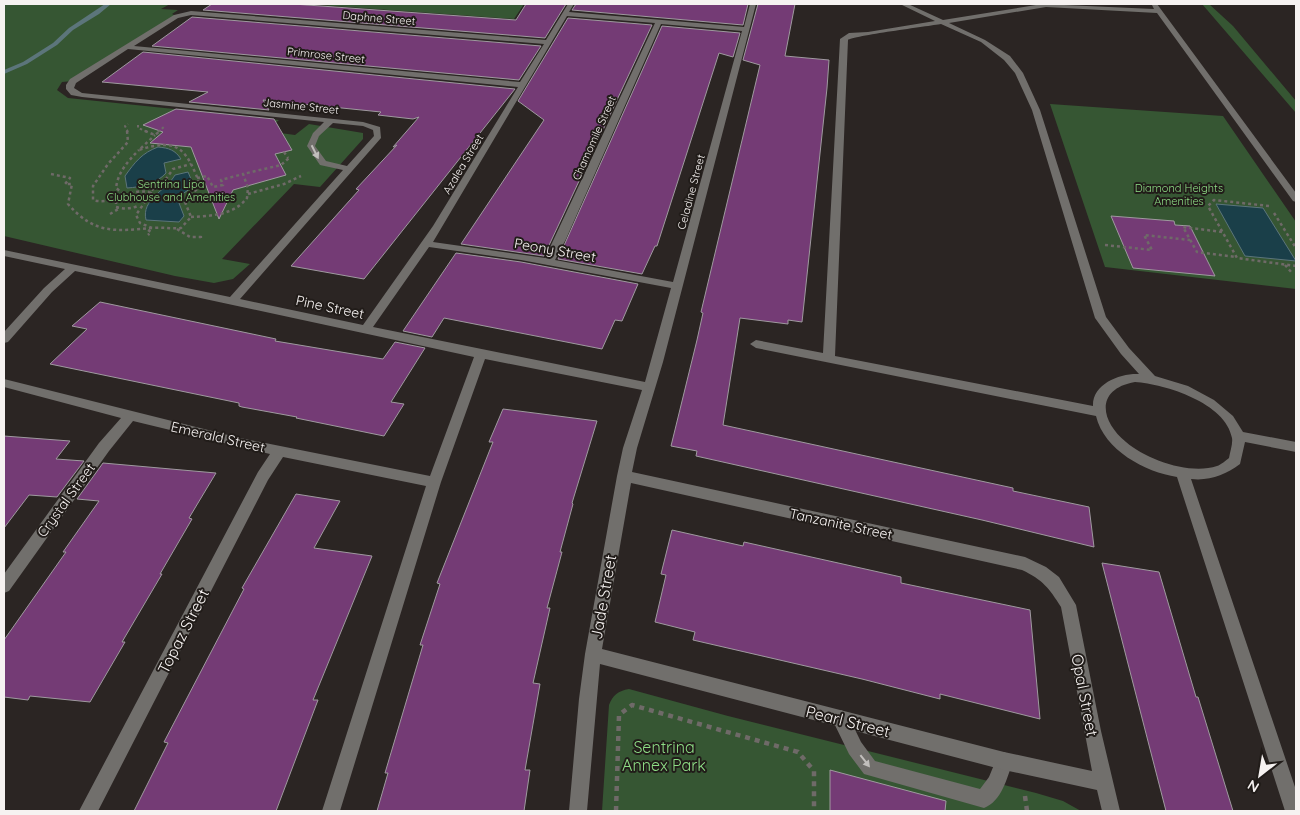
<svg xmlns="http://www.w3.org/2000/svg" width="1300" height="815" font-family="Quicksand,sans-serif">
	<style>
		.green { fill: #365633 }
		.water { fill: #1a3f49; stroke: #5c757b }
		.lines { fill: none; stroke-linecap: round; stroke-linejoin: round }
		.stream { fill: #5c757b; fill-rule: evenodd }
		.building { fill: #743b75; stroke: #9f9a9f }
		.path-far2 { stroke: #6f6a68; stroke-width: 2; stroke-dasharray: 2.5 2.5; stroke-linecap: butt }
		.path-far1 { stroke: #6f6a68; stroke-width: 2.5; stroke-dasharray: 3 3; stroke-linecap: butt }
		.path { stroke: #6f6a68; stroke-width: 4.5; stroke-dasharray: 5 5; stroke-linecap: butt }
		.service { fill: #716f6c; fill-rule: evenodd }
		.minor { fill: #716f6c; fill-rule: evenodd }
		.oneway { fill: #c1bebc }
		.labels { text-anchor: middle; stroke-width: 4; stroke-linejoin: round; paint-order: stroke }
		.far-street-label { font-size: 11px; fill: #f6f2f1; stroke: #211c19 }
		.far-park-label { font-size: 11px; fill: #8ede86; stroke: #211c19 }
		.street-label { font-size: 14px; fill: #f6f2f1; stroke: #211c19 }
		.near-street-label { font-size: 16px; fill: #f6f2f1; stroke: #211c19 }
		.near-park-label { font-size: 16px; fill: #8ede86; stroke: #211c19 }
	</style>
	<rect width="100%" height="100%" fill="#2b2523"/>
	<!-- green -->
	<path class="green" d="M4 4H170L161 9 178 10 172 14 176 16 73 81 62 82 57 90 68 98 279 120 266 131 295 135 309 124 363 133V139L320 187 294 184 222 259 250 264 233 279 214 283 175 276 4 236Z
		M306 4H524L514 19Z
		M1202 4H1209L1233 26 1296 101V113Z
		M1050 104 1223 116 1296 222V289L1105 267Z
		M629 689 728 716 1036 793 1063 801 1081 811H602L609 705C613 695 618 691 629 689Z"/>
	<!-- water -->
	<path class="water" d="M158 147C169 148 175 150 181 159L164 163 166 173C156 184 142 187 127 188L125 176C135 162 142 153 158 147Z
		M188 172 194 186 181 195 179 203 184 216 179 222 146 220C141 199 166 191 175 175Z
		M1216 204 1263 208 1296 261 1245 256Z"/>
	<g class="lines">
		<!-- stream -->
		<path class="stream" d="M105 4H111L99 14 73 30 57 45 27 64 4 74V70L23 62 53 43 69 28Z"/>
	</g>
	<!-- building -->
	<path class="building" d="M212 4H293L516 20 526 4H566L545 38 203 10Z
		M576 4H748L743 25 572 10Z
		M758 4H795L785 56 829 60 827 88 802 322 788 320V324L740 318 723 425 1013 488V491L1089 507 1094 547 982 520 696 456 697 451 671 446 697 340 703 313 701 312 760 65 743 60Z
		M192 17 541 46 519 80 152 46Z
		M568 18 652 25 544 256 461 244 544 120 518 101Z
		M662 26 740 33 733 57 719 53 657 246H655L642 274 558 259Z
		M143 52 515 89 364 279 291 266 359 190 356 189 397 145 393 147 419 117 413 119 378 115 381 112 263 100 269 110 189 102 208 92 102 82Z
		M176 109 274 119 292 150 275 154 286 175 233 190 219 219 191 147 150 143 163 132 143 125Z
		M1111 216 1174 221 1175 225 1190 226 1215 276 1133 268Z
		M456 253 521 262 638 284 622 321 615 320 602 349 444 318 432 337 403 331Z
		M100 302 276 339 275 341 383 359 395 342 425 348 391 402 404 404 384 436 296 418 297 417 242 407 239 406V403L50 364 87 329 72 326Z
		M503 409 597 421 572 503 573 504 560 552H562L547 608H550L533 683 540 684 525 770H530L524 811H377L388 773H385L423 645H420L440 584 437 583 493 442H489Z
		M4 436 70 441 56 459 84 461 57 497 29 495 4 528Z
		M103 463 216 473 189 518 192 519 160 574H162L122 642H125L90 702 30 696 28 700 4 697V640L66 552H63L99 501 77 499Z
		M296 494 340 501 314 548 372 556 313 700H318L276 811H134L168 743 164 742 244 589 242 588Z
		M672 530 743 546 744 542 901 577V583L1030 610 1040 719 940 694V699L862 679 693 640 695 632 655 622 666 575 661 574Z
		M1102 563 1159 572 1196 697H1198L1233 811H1166Z
		M830 770 946 801 945 811H830Z"/>
	<g class="lines">
		<!-- path-far2 -->
		<path class="path-far2" d="M138 125V128L148 132
			M128 132 125 126 128 124
			M158 132 165 126"/>
		<!-- path-far1 -->
		<path class="path-far1" d="M127 131 128 142 108 164 93 186V200C113 206 128 188 149 192
			M145 131 155 135 160 131
			M284 152 288 158
			M51 174 70 178 65 184H72L68 204C95 235 116 231 153 228 163 227 172 229 181 228L191 217 185 202 188 195 201 187C187 152 181 136 139 150L155 135
			M197 178 207 176 213 187 223 185 221 180 243 174
			M124 194 116 188C118 172 128 161 139 150
			M248 194 284 184 301 176
			M116 201V207C124 209 130 209 138 206
			M1269 206 1214 200 1208 206 1237 258 1296 266
			M1274 213 1296 248
			M110 214 120 208
			M191 217C211 216 234 215 247 198L248 188 243 174 281 165 289 158
			M152 228 140 223 136 215 151 193 149 192 164 182 173 169 191 164
			M177 229 190 237H201L200 240
			M148 230 151 232 148 235
			M1222 232 1183 227 1197 252 1236 257
			M1105 245 1152 250 1144 235 1190 240
			M1285 265 1292 273"/>
		<!-- path -->
		<path class="path" d="M1025 796 1027 811
			M616 811 619 715 632 705 798 752 814 771V811"/>
		<!-- service -->
		<path class="service" d="M841 710 847 713 861 742 875 761 980 789 989 777 998 755 1004 752 1010 755 1013 761C1007 778 1002 801 984 808L864 774 849 754 832 719 835 713Z"/>
		<!-- minor -->
		<path class="minor" d="M568 4H574L569 12 744 27 750 4H756L663 362 637 448 632 472 1025 557 1046 567 1059 577 1076 605 1101 731 1120 811H1102L1097 790 1004 770 600 664 587 811H569L579 699 585 654 617 476 623 448 642 390 485 359 441 482 340 811H322L426 486 283 457 268 480 98 811H79L258 472 270 454 133 421 109 451 9 591 4 593V574L99 443 121 418 4 387V379L240 438 430 476 474 357 75 271 52 292 8 342 4 343V332L44 288 65 269 4 256V250L230 297 343 170 320 165 307 146 313 133 324 122 82 97 71 95 66 89V85L70 79 174 15 191 11 546 40ZM191 15 544 44 520 82 134 46 178 18ZM567 16 655 23 545 258 433 242ZM661 24 742 31 673 282 555 260 566 239ZM128 49 518 87 433 226 363 325 240 299 381 138 380 127 363 122 82 93 74 88 76 83ZM333 123 363 126 373 130 374 136 347 166 326 161 315 146 319 136ZM429 247 521 260 671 288 645 382 373 327ZM631 483 1022 570C1043 580 1049 588 1061 607L1092 771 1004 752 602 649Z
			M900 4H908L943 20 1042 4 1154 9 1152 5 1157 4 1296 193V202L1293 201 1157 13 1046 7 949 23 985 40 1010 56 1023 73 1040 110 1106 317 1129 348 1155 376 1188 386 1214 400 1233 416 1243 432 1296 442V452L1245 442 1240 464C1225 475 1210 481 1191 479L1296 790V811H1285L1177 477C1145 472 1104 450 1096 416L756 348 750 344 756 340 823 353 840 39 849 33 868 32 935 21ZM941 24 981 42 1004 60 1015 73 1032 110 1095 318 1121 354 1139 374C1120 373 1092 384 1093 406L835 356 848 40C852 36 929 26 941 24ZM1135 382C1165 384 1226 403 1232 438 1233 444 1230 452 1229 458 1226 460 1221 465 1217 466 1190 475 1147 460 1126 442 1100 421 1095 389 1135 382Z"/>
	</g>
	<!-- one-way arrows -->
	<defs><path id="oneway-solid" d="M-6-.8H1V-3.2L6.5 0L1 3.2V.8H-6Z" transform="scale(1.25)"/></defs>
	<g class="oneway">
		<use href="#oneway-solid" transform="translate(315 152) rotate(63)"/>
		<use href="#oneway-solid" transform="translate(865 761) rotate(52)"/>
	</g>
	<g class="labels">
		<!-- far-street labels -->
		<g class="far-street-label">
			<text transform="translate(379 18) rotate(5)" y="4">Daphne Street</text>
			<text transform="translate(326 55) rotate(6)" y="4">Primrose Street</text>
			<text transform="translate(301 106) rotate(6)" y="4">Jasmine Street</text>
			<text transform="translate(594 138) rotate(-66)" y="4">Chamomile Street</text>
			<text transform="translate(463 164) rotate(-59)" y="4">Azalea Street</text>
			<text transform="translate(691 192) rotate(-75)" y="4">Celadine Street</text>
		</g>
		<!-- far-park labels -->
		<g class="far-park-label">
			<text x="171" y="188">Sentrina Lipa<tspan x="171" dy="13">Clubhouse and Amenities</tspan></text>
			<text x="1179" y="192">Diamond Heights<tspan x="1179" dy="13">Amenities</tspan></text>
		</g>
		<!-- street labels -->
		<g class="street-label">
			<text transform="translate(555 250) rotate(10)" y="5">Peony Street</text>
			<text transform="translate(330 307) rotate(12)" y="5">Pine Street</text>
			<text transform="translate(218 437) rotate(13)" y="5">Emerald Street</text>
			<text transform="translate(66 500) rotate(-54)" y="5">Crystal Street</text>
			<text transform="translate(841 524) rotate(12)" y="5">Tanzanite Street</text>
		</g>
		<!-- near-street labels -->
		<g class="near-street-label">
			<text transform="translate(603 597) rotate(-80)" y="6">Jade Street</text>
			<text transform="translate(183 631) rotate(-63)" y="6">Topaz Street</text>
			<text transform="translate(1085 695) rotate(79)" y="6">Opal Street</text>
			<text transform="translate(848 721) rotate(14)" y="6">Pearl Street</text>
		</g>
		<!-- near-park labels -->
		<g class="near-park-label">
			<text x="664" y="753">Sentrina<tspan x="664" dy="18">Annex Park</tspan></text>
		</g>
	</g>
	<!-- border -->
	<rect width="1300" height="815" fill="none" stroke="#f6f2f1" stroke-width="10"/>
	<!-- north arrow -->
	<g transform="translate(1260 775) rotate(211)" stroke="#211c19" stroke-width="4" paint-order="stroke">
	<path d="M0-4L9 19L0 12L-9 19Z" fill="#f6f2f1"/>
	<text y="-8" font-size="14" font-weight="bold" text-anchor="middle" fill="#f6f2f1">N</text>
	</g>
</svg>
